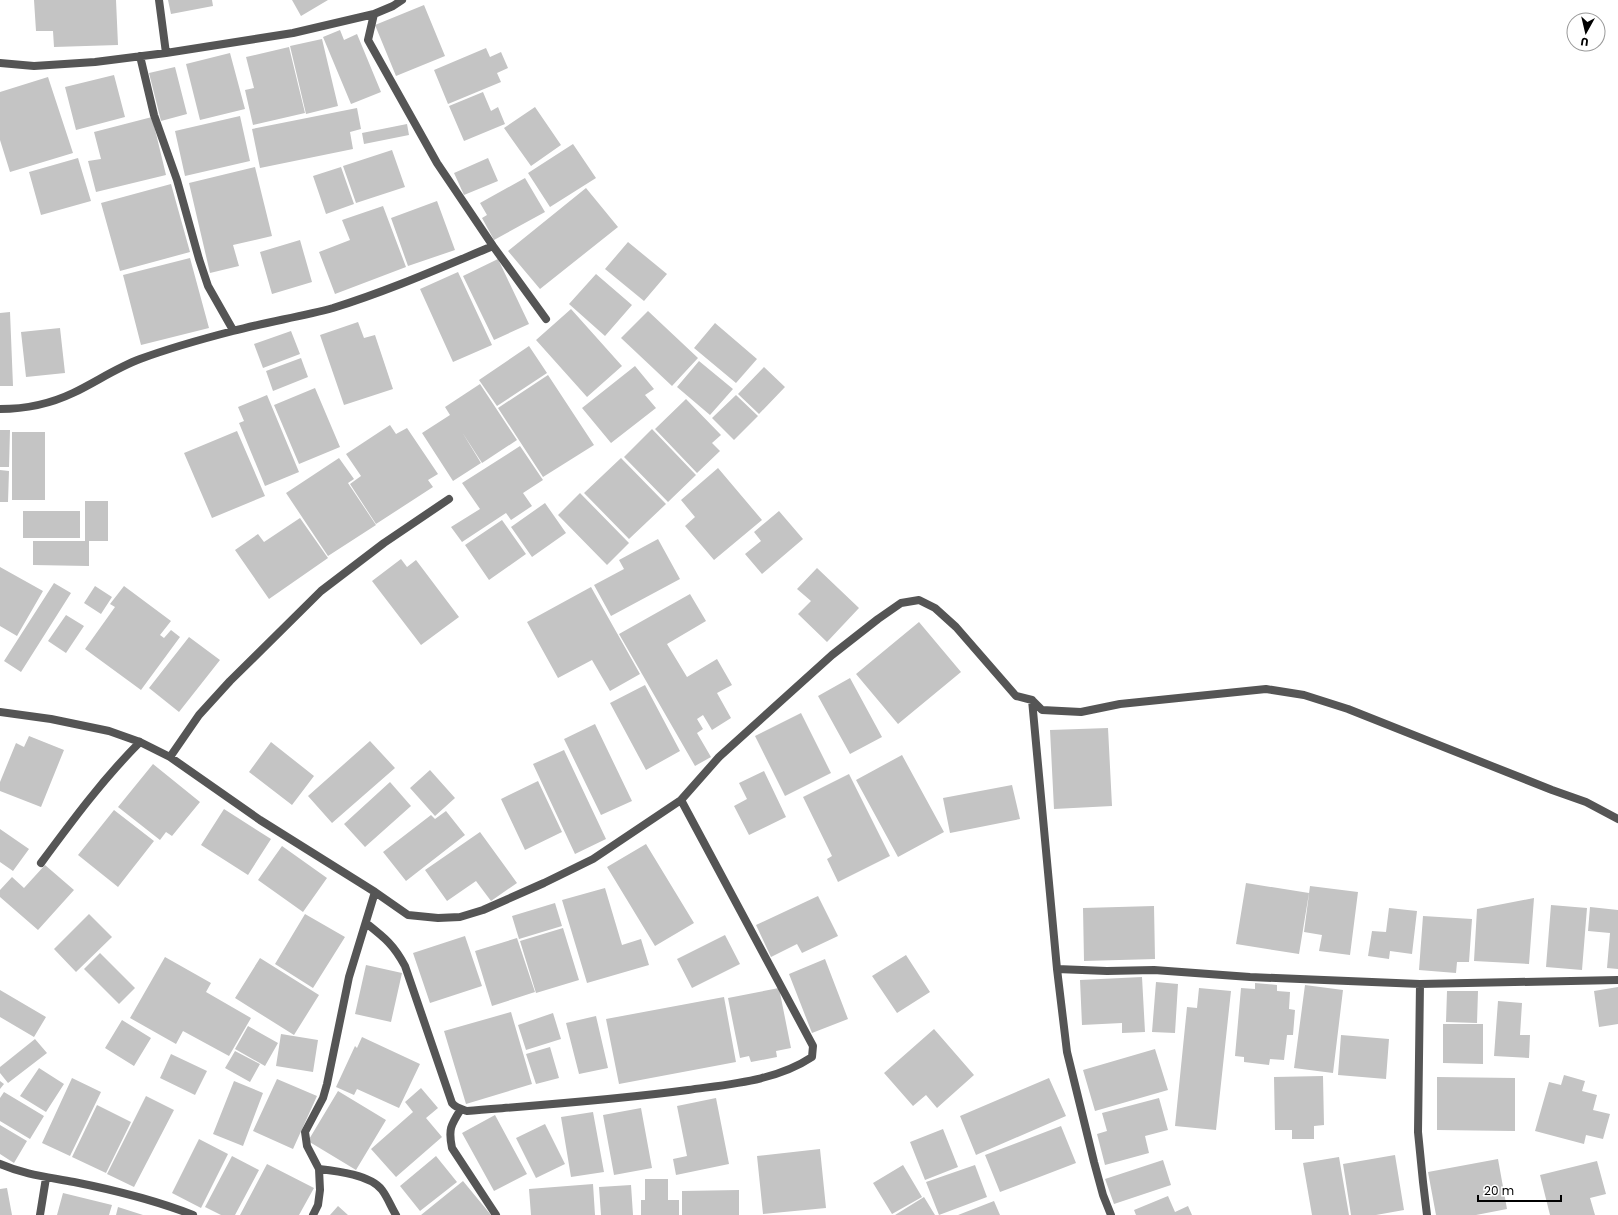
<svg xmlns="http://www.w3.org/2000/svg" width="1618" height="1215" font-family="Poppins,sans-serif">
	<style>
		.building { fill: #c4c4c4 }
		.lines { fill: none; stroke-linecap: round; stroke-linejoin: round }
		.minor { stroke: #555; stroke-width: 8 }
	</style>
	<rect width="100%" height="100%" fill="#fff"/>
	<!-- building -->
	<path class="building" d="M34 0H116L118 45 54 47 53 31H36Z
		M168 0H212L213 6 171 14Z
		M292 0H328L301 16Z
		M424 5 445 56 396 76 375 25Z
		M340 30 344 40 357 34 381 92 351 104 323 37Z
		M322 39 338 106 306 114 290 46Z
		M289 47 305 113 253 125 245 90 254 88 246 57Z
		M486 48 490 57 501 52 508 68 497 73 501 82 448 104 434 70Z
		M230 53 245 109 200 120 186 64Z
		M175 67 187 114 161 121 149 73Z
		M114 75 125 117 76 130 65 87Z
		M48 77 73 153 10 172 0 140V92Z
		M483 92 491 111 498 107 505 124 464 141 449 106Z
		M535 107 561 145 531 166 504 128Z
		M357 108 361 129 350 132 353 149 260 168 252 129Z
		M240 116 250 161 185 176 175 131Z
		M152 117 166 175 96 192 88 161 101 159 94 132Z
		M407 124 409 135 364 144 362 133Z
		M573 144 596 178 550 207 528 173Z
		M392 150 405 187 356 203 343 166Z
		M78 158 91 201 41 215 29 172Z
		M488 158 498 181 464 195 454 173Z
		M255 167 272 236 233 245 239 266 210 273 189 183Z
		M341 167 354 204 326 214 313 176Z
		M525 178 545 212 494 240 482 218 487 215 480 203Z
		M171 184 190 252 120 271 101 203Z
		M586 188 618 227 540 289 508 251Z
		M437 201 455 250 408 266 391 218Z
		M383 206 406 267 335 294 319 252 350 240 342 220Z
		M300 240 312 282 272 294 260 252Z
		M628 242 667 274 644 301 605 269Z
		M190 258 209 328 141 345 123 275Z
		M498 259 529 324 494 340 463 276Z
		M458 272 492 345 453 362 420 289Z
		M596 274 632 305 605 336 569 304Z
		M571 309 622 366 587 397 536 340Z
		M648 311 698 358 672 386 621 338Z
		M10 312 13 386H0V313Z
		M358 322 364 338 375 335 393 389 344 405 320 335Z
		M715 323 757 359 736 383 694 348Z
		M60 328 65 373 26 377 21 332Z
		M291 331 300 354 263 368 254 344Z
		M529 346 547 373 497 406 479 380Z
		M301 358 308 377 273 391 266 371Z
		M699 361 733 389 710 415 677 387Z
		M635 366 654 389 645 395 656 408 611 443 582 408Z
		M764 367 785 387 759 414 738 394Z
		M548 375 594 445 543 477 498 408Z
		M480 384 517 440 482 463 462 432 481 463 453 481 422 433 450 415 445 407Z
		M315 388 340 447 299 464 274 405Z
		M267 395 299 472 265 486 239 423 244 421 238 407Z
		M736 395 758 416 734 440 712 418Z
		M686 399 721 435 712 443 720 451 697 473 655 429Z
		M390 425 396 434 407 428 438 474 428 480 433 487 376 524 350 484 361 476 346 454Z
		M652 429 696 475 668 502 624 457Z
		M0 430H10L9 467H0Z
		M237 431 265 496 212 518 184 453Z
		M12 432H45V500H12Z
		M520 446 543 480 523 493 532 506 511 520 506 513 462 542 451 527 480 509 462 483Z
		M339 458 354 479 348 483 376 525 328 556 286 493Z
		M621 458 666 504 629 539 584 493Z
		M718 468 762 520 714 560 685 526 695 517 681 500Z
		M0 470 9 471 8 502H0Z
		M580 493 629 543 607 565 558 515Z
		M85 501H108V541H89V566L33 565V541H85Z
		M545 503 566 533 532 557 511 527Z
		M23 511H80V538H23Z
		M779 511 803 539 762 574 745 554 761 541 754 532Z
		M300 518 328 558 269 599 235 550 258 534 264 542Z
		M502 520 526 554 489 580 465 545Z
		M658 539 680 579 611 616 594 585 624 569 619 560Z
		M401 559 407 567 416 560 459 617 421 645 372 581Z
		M0 567 43 591 17 636 0 626Z
		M817 568 859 608 827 642 798 614 811 601 797 589Z
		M54 583 71 593 21 672 4 661Z
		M95 586 112 597 101 614 84 603Z
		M124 586 171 621 160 635 164 638 171 630 180 637 141 690 85 649 115 607 110 604Z
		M591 587 640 674 610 691 592 660 558 678 527 622Z
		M690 594 706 621 667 644 687 677 717 659 732 685 717 693 731 718 712 730 703 715 697 719 703 729 697 733 711 757 695 766 619 634Z
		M66 615 84 626 66 653 48 641Z
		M919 622 961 672 898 724 856 674Z
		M189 637 220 660 179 712 149 688Z
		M850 678 882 737 850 754 818 696Z
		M645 685 680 751 646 770 610 703Z
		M801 713 831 773 785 796 755 736Z
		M595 724 632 801 601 815 564 739Z
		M1108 728 1112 806 1054 809 1050 730Z
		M29 736 64 750 41 807 0 791V782L16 743 24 747Z
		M370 741 395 768 332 823 308 796Z
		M271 742 314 776 292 805 249 772Z
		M564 750 606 839 575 854 533 764Z
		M902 755 944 832 898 857 856 780Z
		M153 764 200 802 172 836 166 832 160 840 118 807Z
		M430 770 455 798 435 816 410 788Z
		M764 771 786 817 749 835 734 806 747 799 739 783Z
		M849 774 890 856 838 882 827 859 832 856 803 797Z
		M538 781 562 832 525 850 501 799Z
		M390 782 411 806 365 847 344 824Z
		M1012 785 1020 819 950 833 943 798Z
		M224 809 271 839 248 875 201 845Z
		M114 810 154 841 118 887 78 855Z
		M446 811 465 835 406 881 383 852 431 815 435 819Z
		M0 829 29 849 13 871 0 862Z
		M480 832 517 883 491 901 476 881 447 901 425 870Z
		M646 844 694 923 655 946 607 867Z
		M282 846 327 878 303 912 258 880Z
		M45 865 74 890 38 930 0 897V890L12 877 24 888Z
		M1246 883 1309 893 1299 954 1236 944Z
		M1310 886 1358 892 1350 955 1319 951 1322 935 1304 932Z
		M605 888 622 945 641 939 649 965 587 983 562 900Z
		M818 896 838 936 802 953 797 944 771 957 756 925Z
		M1534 898 1529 964 1474 961 1477 909Z
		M555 903 562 926 519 939 512 916Z
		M1551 905 1587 908 1582 970 1546 967Z
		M1154 906 1155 959 1084 961 1083 908Z
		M1590 907 1618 910V969L1607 968 1610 933 1588 931Z
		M1389 908 1417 911 1412 954 1390 951 1389 959 1368 956 1372 931 1386 932Z
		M89 914 112 937 76 972 54 949Z
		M305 914 345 937 313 988 275 964Z
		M1423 916 1472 919 1469 962H1457L1456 973 1419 970Z
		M563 928 579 980 536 993 520 941Z
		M725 935 740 964 692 988 677 959Z
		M465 936 482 986 430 1003 413 953Z
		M517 938 535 992 492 1006 475 951Z
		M100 953 135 988 119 1004 84 969Z
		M906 955 930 992 897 1013 872 976Z
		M165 957 211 983 206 992 251 1018 229 1056 183 1031 176 1044 130 1018Z
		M260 958 319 995 294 1035 235 998Z
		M825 959 848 1019 812 1033 789 974Z
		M366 965 402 973 391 1022 355 1014Z
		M1142 977 1145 1032 1122 1033V1023L1082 1025 1080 980Z
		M1156 982 1178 984 1175 1033 1152 1032Z
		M1255 983 1277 985V991L1290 992 1289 1009 1295 1010 1293 1035H1287L1284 1060 1270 1059 1269 1065 1244 1062V1057L1235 1056 1241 988 1255 989Z
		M1305 985 1343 990 1333 1073 1294 1068Z
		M1618 987V1024L1599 1027 1594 991Z
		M779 988 791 1048 776 1051 777 1057 751 1062 749 1056 740 1058 728 998Z
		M1199 988 1231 991 1216 1130 1175 1126 1187 1007 1197 1008Z
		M0 990 46 1017 34 1037 0 1017Z
		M1447 991H1478L1477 1023 1446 1022Z
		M724 997 736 1062 619 1084 606 1019Z
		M1498 1001 1522 1003 1520 1035H1530L1529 1058 1494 1056Z
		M511 1012 532 1084 466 1104 444 1031Z
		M553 1013 561 1039 526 1050 518 1025Z
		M596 1016 608 1068 579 1074 566 1023Z
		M122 1020 151 1038 134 1066 105 1048Z
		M1443 1024H1483V1064L1443 1063Z
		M248 1026 278 1043 265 1066 235 1049Z
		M934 1029 974 1075 937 1108 926 1095 913 1106 884 1073Z
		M281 1034 318 1040 313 1072 276 1066Z
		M1341 1035 1389 1039 1386 1079 1338 1075Z
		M362 1037 420 1064 399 1108 357 1089 354 1095 336 1087 355 1046 357 1048Z
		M35 1039 47 1053 8 1083 0 1073V1067Z
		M550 1047 559 1078 536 1084 526 1054Z
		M1155 1049 1168 1090 1095 1111 1083 1070Z
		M235 1051 260 1064 250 1082 225 1068Z
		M171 1054 207 1071 195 1095 160 1078Z
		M39 1068 64 1084 46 1112 20 1096Z
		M1564 1075 1585 1081 1582 1091 1597 1095 1593 1110 1610 1114 1603 1139 1586 1135 1584 1144 1535 1131 1549 1082 1561 1085Z
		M1323 1076 1324 1125 1314 1126V1139H1292V1130H1275L1274 1077Z
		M1437 1077 1515 1078V1131L1437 1130Z
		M72 1078 101 1092 70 1156 42 1143Z
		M1049 1078 1066 1116 976 1155 960 1116Z
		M277 1079 317 1096 293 1149 253 1131Z
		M0 1081 4 1084 0 1089Z
		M234 1081 263 1093 243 1146 213 1134Z
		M421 1088 438 1108 426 1118 442 1137 396 1177 371 1149 413 1112 405 1102Z
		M338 1091 386 1120 356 1170 308 1141Z
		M4 1092 44 1116 30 1139 0 1121V1098Z
		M146 1096 174 1110 134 1187 107 1174Z
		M716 1098 729 1164 676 1175 673 1159 687 1156 677 1106Z
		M1159 1098 1168 1130 1145 1136 1149 1153 1105 1165 1097 1134 1107 1131 1102 1113Z
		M97 1105 131 1122 106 1173 72 1157Z
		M641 1108 652 1168 614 1175 603 1115Z
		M593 1112 604 1172 571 1177 561 1117Z
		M495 1115 527 1174 494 1191 462 1133Z
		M545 1124 565 1164 536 1178 516 1138Z
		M0 1125 27 1141 14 1163 0 1154Z
		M1061 1126 1076 1163 1000 1192 985 1155Z
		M943 1129 958 1167 925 1180 910 1142Z
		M199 1139 228 1154 201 1208 172 1193Z
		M820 1149 826 1208 763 1214 757 1156Z
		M1395 1155 1404 1210 1376 1215H1351L1343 1164Z
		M232 1156 259 1170 235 1215H221L205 1207Z
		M436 1156 457 1182 420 1211 400 1186Z
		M1339 1157 1349 1215H1312L1303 1163Z
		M1498 1159 1507 1209 1476 1215H1436L1428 1172Z
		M1163 1160 1171 1185 1114 1204 1105 1179Z
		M1597 1161 1606 1194 1590 1198 1595 1215H1550L1540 1175Z
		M267 1164 314 1188 299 1215H240Z
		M903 1165 922 1197 892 1214 873 1183Z
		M975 1165 987 1197 939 1215 926 1182Z
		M645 1179H668V1200H679V1215H641V1200H645Z
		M463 1181 491 1215H421Z
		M593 1184 595 1215H531L529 1189Z
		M631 1185 633 1215H601L599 1187Z
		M7 1188 12 1215H0V1189Z
		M739 1190V1215H682V1191Z
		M63 1193 112 1205 109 1215H57Z
		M1168 1196 1175 1212 1188 1206 1192 1215H1136L1134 1210Z
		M924 1197 935 1215H895Z
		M994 1201 1000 1215H958Z
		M338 1206 348 1215H330Z
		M118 1207 143 1215H116Z"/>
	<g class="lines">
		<!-- minor -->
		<path class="minor" d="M159 0 166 53
			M374 14 368 40 437 163 493 246 546 319
			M140 56 154 115 177 180 199 259 208 286 233 330
			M0 63 34 66 95 62 166 53 293 33 374 14 393 6 402 0
			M0 409C25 409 50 404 73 393 96 382 116 368 140 359 170 348 202 339 233 331 266 322 300 317 333 308 388 291 440 268 493 246
			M1032 700 1057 969 1067 1052 1094 1162 1103 1195 1111 1215
			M0 712 51 719 109 731 140 742 170 757 260 820 375 892 408 915 438 918 460 917 483 910 544 883 593 859 681 800 719 757 832 655 878 619 901 603 919 600 935 608 956 627 1016 696 1032 700 1042 710 1081 712 1120 704 1266 689 1304 695 1348 709 1552 790 1586 802 1618 819
			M170 757 199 715 230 681 321 591 384 543 449 499
			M41 863C72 821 103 779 140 742
			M366 923C385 938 394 945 405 966L452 1103C456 1108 461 1109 467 1111 541 1105 614 1100 688 1090 730 1084 776 1081 812 1057L813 1046 681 800
			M1057 969 1107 971 1154 970 1250 977 1420 984 1618 980
			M1420 984 1418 1132 1423 1182 1427 1215
			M461 1109C451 1125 448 1129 452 1148L496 1215
			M0 1164C25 1175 48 1177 74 1182 114 1190 155 1200 193 1215
			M319 1169C337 1171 371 1175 382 1190 388 1198 391 1207 396 1215
			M40 1215 46 1178
			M313 1215 318 1205 320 1190 319 1169 307 1146 305 1132 323 1098 327 1084 349 977 375 892"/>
	</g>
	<!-- north arrow -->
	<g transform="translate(1586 32) rotate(188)"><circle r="19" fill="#ffffff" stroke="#999999"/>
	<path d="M0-3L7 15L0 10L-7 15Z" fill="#000000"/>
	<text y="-6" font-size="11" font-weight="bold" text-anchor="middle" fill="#000000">U</text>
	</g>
	<!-- scale -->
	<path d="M1478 1195v6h83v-6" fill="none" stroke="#000000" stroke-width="2"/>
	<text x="1484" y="1195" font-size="12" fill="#000000" stroke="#ffffff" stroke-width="3" paint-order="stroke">20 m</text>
</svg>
